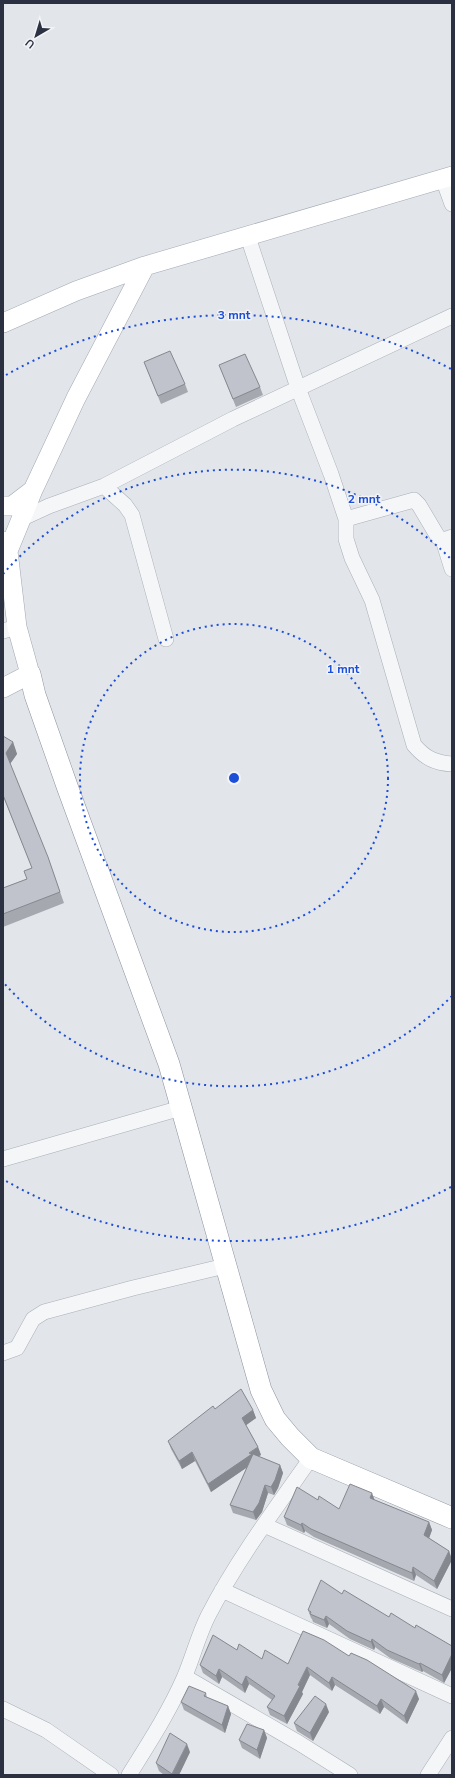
<svg xmlns="http://www.w3.org/2000/svg" width="455" height="1778" font-family="'Nunito Sans',sans-serif">
	<style>
		.lines { fill: none; stroke-linecap: round; stroke-linejoin: round }
		.minor-casing { stroke: #abafb7; stroke-width: 16 }
		.major-casing { stroke: #a2a8b5; stroke-width: 20 }
		.highway-casing { stroke: #8a91a0; stroke-width: 22 }
		.minor { stroke: #f5f6f8; stroke-width: 15 }
		.major { stroke: #fff; stroke-width: 19 }
		.highway { stroke: #fff; stroke-width: 21 }
		.wall { fill: #a5a8af }
		.shaded-wall { fill: #86888f }
		.building { fill: #c0c3cc; stroke: #86888f }
		.ring { fill: none; stroke: #1d4ed8; stroke-width: 2; stroke-dasharray: 2 4 }
		.centre { fill: #1d4ed8; stroke: #f2f4f7; stroke-width: 2 }
		.ring-label { font-size: 12px; text-anchor: middle; font-weight: bold; fill: #1d4ed8; stroke: #f2f4f7; stroke-width: 3; stroke-linejoin: round; paint-order: stroke }
	</style>
	<rect width="100%" height="100%" fill="#e2e5ea"/>
	<g class="lines">
		<defs>
			<path id="minor" d="M443 179 452 204
				M248 237 298 388 331 474 346 519V539L352 558 372 600 414 745C425 758 435 763 452 764
				M104 486 125 505 132 515 166 639
				M23 518 49 506 104 486 233 419 452 316
				M346 519 414 500 419 505 438 537 443 540 452 537
				M443 540 452 569
				M3 631 17 627
				M3 1159 181 1108
				M3 1353 17 1348 33 1319 44 1312 133 1288 225 1266
				M264 1525 452 1609
				M222 1590 452 1696
				M185 1677 299 1743 350 1775
				M3 1709 46 1730 111 1775
				M129 1775C149 1743 169 1712 184 1678 193 1657 198 1636 208 1616 237 1560 275 1509 311 1458
				M428 1775 452 1738"/>
			<path id="major" d="M3 323 76 291 145 266 452 176
				M3 506H12L33 490
				M8 551 33 490 76 398 145 266
				M3 688 30 674 17 627 8 551 3 541"/>
			<path id="highway" d="M30 674 35 695 67 786 169 1064 261 1390 275 1419 290 1437 311 1458 452 1518"/>
		</defs>
		<!-- minor casing -->
		<use href="#minor" class="minor-casing"/>
		<!-- major casing -->
		<use href="#major" class="major-casing"/>
		<!-- highway casing -->
		<use href="#highway" class="highway-casing"/>
		<!-- minor -->
		<use href="#minor" class="minor"/>
		<!-- major -->
		<use href="#major" class="major"/>
		<!-- highway -->
		<use href="#highway" class="highway"/>
	</g>
	<!-- wall -->
	<path class="wall" d="M144 362 185 384 188 392 161 404Z
		M219 365 260 387 263 395 236 407Z
		M3 736 13 742 17 754 10 764 52 869 64 903 3 927V888L27 879 32 868 3 796Z
		M215 1409 253 1410 256 1418 246 1425 258 1447 261 1455 258 1456 280 1465 283 1473 278 1488 274 1495 268 1493 262 1512 256 1520 233 1513 230 1505 247 1467 211 1492 195 1461 182 1469 171 1449 168 1441Z
		M318 1500 339 1509 375 1500 429 1522 432 1530 429 1538 449 1551 452 1559 437 1589 416 1575 414 1581 314 1537 305 1531 304 1533 287 1525 284 1517Z
		M342 1594 389 1617 452 1646V1668L444 1683 423 1671 422 1672 390 1658 375 1647 374 1650 350 1639 329 1624 327 1628 313 1622 312 1619 311 1618 308 1610Z
		M237 1650 262 1659 288 1664 349 1656 419 1699 407 1724 384 1707 380 1714 335 1685 332 1691 310 1675 302 1692 303 1694 287 1724 270 1715 267 1707 272 1700 249 1684 245 1693 222 1677 219 1684 203 1673 200 1665Z
		M206 1693 207 1698 228 1706 231 1714 225 1733 184 1710 181 1702Z
		M329 1712 313 1741 297 1731 294 1723Z
		M264 1730 267 1738 260 1759 242 1748 239 1740Z
		M190 1752 179 1775H164L159 1771 156 1763Z"/>
	<!-- shaded-wall -->
	<path class="shaded-wall" d="M13 742 17 754 10 764 6 753Z
		M253 1410 256 1418 245 1426 242 1418Z
		M258 1447 261 1455 254 1459 255 1462 211 1492 208 1484Z
		M192 1452 195 1461 182 1469 179 1461Z
		M280 1465 283 1473 278 1488 274 1495 271 1487Z
		M265 1485 268 1493 262 1512 256 1520 253 1512Z
		M372 1493 375 1501 370 1498Z
		M429 1522 432 1530 427 1544 424 1535Z
		M302 1523 305 1531 304 1533 301 1525Z
		M449 1551 452 1560 437 1589 434 1581Z
		M413 1567 416 1575 414 1581 412 1573Z
		M326 1616 329 1624 327 1628 324 1620Z
		M372 1639 375 1647 374 1650 371 1642Z
		M452 1654V1668L444 1683 442 1675Z
		M420 1663 423 1671 422 1672 419 1664Z
		M307 1667 310 1675 302 1692 303 1694 287 1724 284 1716Z
		M219 1669 222 1677 219 1684 216 1676Z
		M246 1676 249 1684 245 1693 242 1685Z
		M332 1677 335 1685 332 1691 329 1683Z
		M416 1691 419 1699 407 1724 404 1716Z
		M381 1699 384 1707 380 1714 377 1706Z
		M326 1704 329 1712 313 1741 310 1733Z
		M228 1706 231 1714 225 1733 222 1725Z
		M264 1730 267 1738 260 1759 257 1750Z
		M187 1744 190 1752 179 1775H172Z"/>
	<!-- building -->
	<path class="building" d="M170 351 185 384 158 396 144 362Z
		M245 354 260 387 233 399 219 365Z
		M3 736 13 742 6 753 48 857 60 892 3 914V888L27 879 24 871 32 868 3 795Z
		M241 1389 253 1410 242 1418 258 1447 249 1453 252 1454 208 1484 192 1452 179 1461 168 1441 213 1406 215 1409Z
		M253 1454 280 1465 275 1480 271 1487 265 1485 259 1503 253 1512 230 1505Z
		M350 1484 372 1493 370 1498 429 1522 424 1535 449 1551 434 1581 413 1567 412 1573 311 1529 302 1523 301 1525 284 1517 297 1487 318 1500 319 1496 339 1509Z
		M321 1580 342 1594 344 1590 389 1617 391 1613 415 1628 416 1625 452 1646V1654L442 1675 420 1663 419 1664 387 1650 372 1639 371 1642 347 1631 326 1616 324 1620 310 1614 311 1612 308 1610Z
		M303 1631 324 1640 349 1656 351 1653 367 1660 416 1691 404 1716 381 1699 377 1706 332 1677 329 1683 307 1667 298 1685 300 1686 284 1716 267 1707 275 1696 246 1676 242 1685 219 1669 216 1676 200 1665 213 1635 237 1650 239 1644 262 1659 265 1650 288 1664Z
		M189 1686 206 1693 204 1696 228 1706 222 1725 181 1702Z
		M315 1696 326 1704 310 1733 294 1723Z
		M247 1724 264 1730 257 1750 239 1740Z
		M170 1733 187 1744 172 1774 156 1763Z"/>
	<!-- distance rings -->
	<g class="ring">
		<circle cx="234" cy="778" r="154"/>
		<path d="M452 996A308 308 0 0 1 3 982M3 574A308 308 0 0 1 452 560"/>
		<path d="M451 1187A463 463 0 0 1 6 1181M6 375A463 463 0 0 1 451 369"/>
	</g>
	<circle cx="234" cy="778" r="6" class="centre"/>
	<g class="ring-label">
		<text x="234" y="319">3 mnt</text>
		<text x="364" y="503">2 mnt</text>
		<text x="343" y="673">1 mnt</text>
	</g>
	<!-- border -->
	<rect width="455" height="1778" fill="none" stroke="#2b3141" stroke-width="8"/>
	<!-- north arrow -->
	<g transform="translate(36 36) rotate(218)" stroke="#f2f4f7" stroke-width="3" paint-order="stroke">
	<path d="M0-3L7 15L0 10L-7 15Z" fill="#2b3141"/>
	<text y="-6" font-size="11" font-weight="bold" text-anchor="middle" fill="#2b3141">U</text>
	</g>
</svg>
